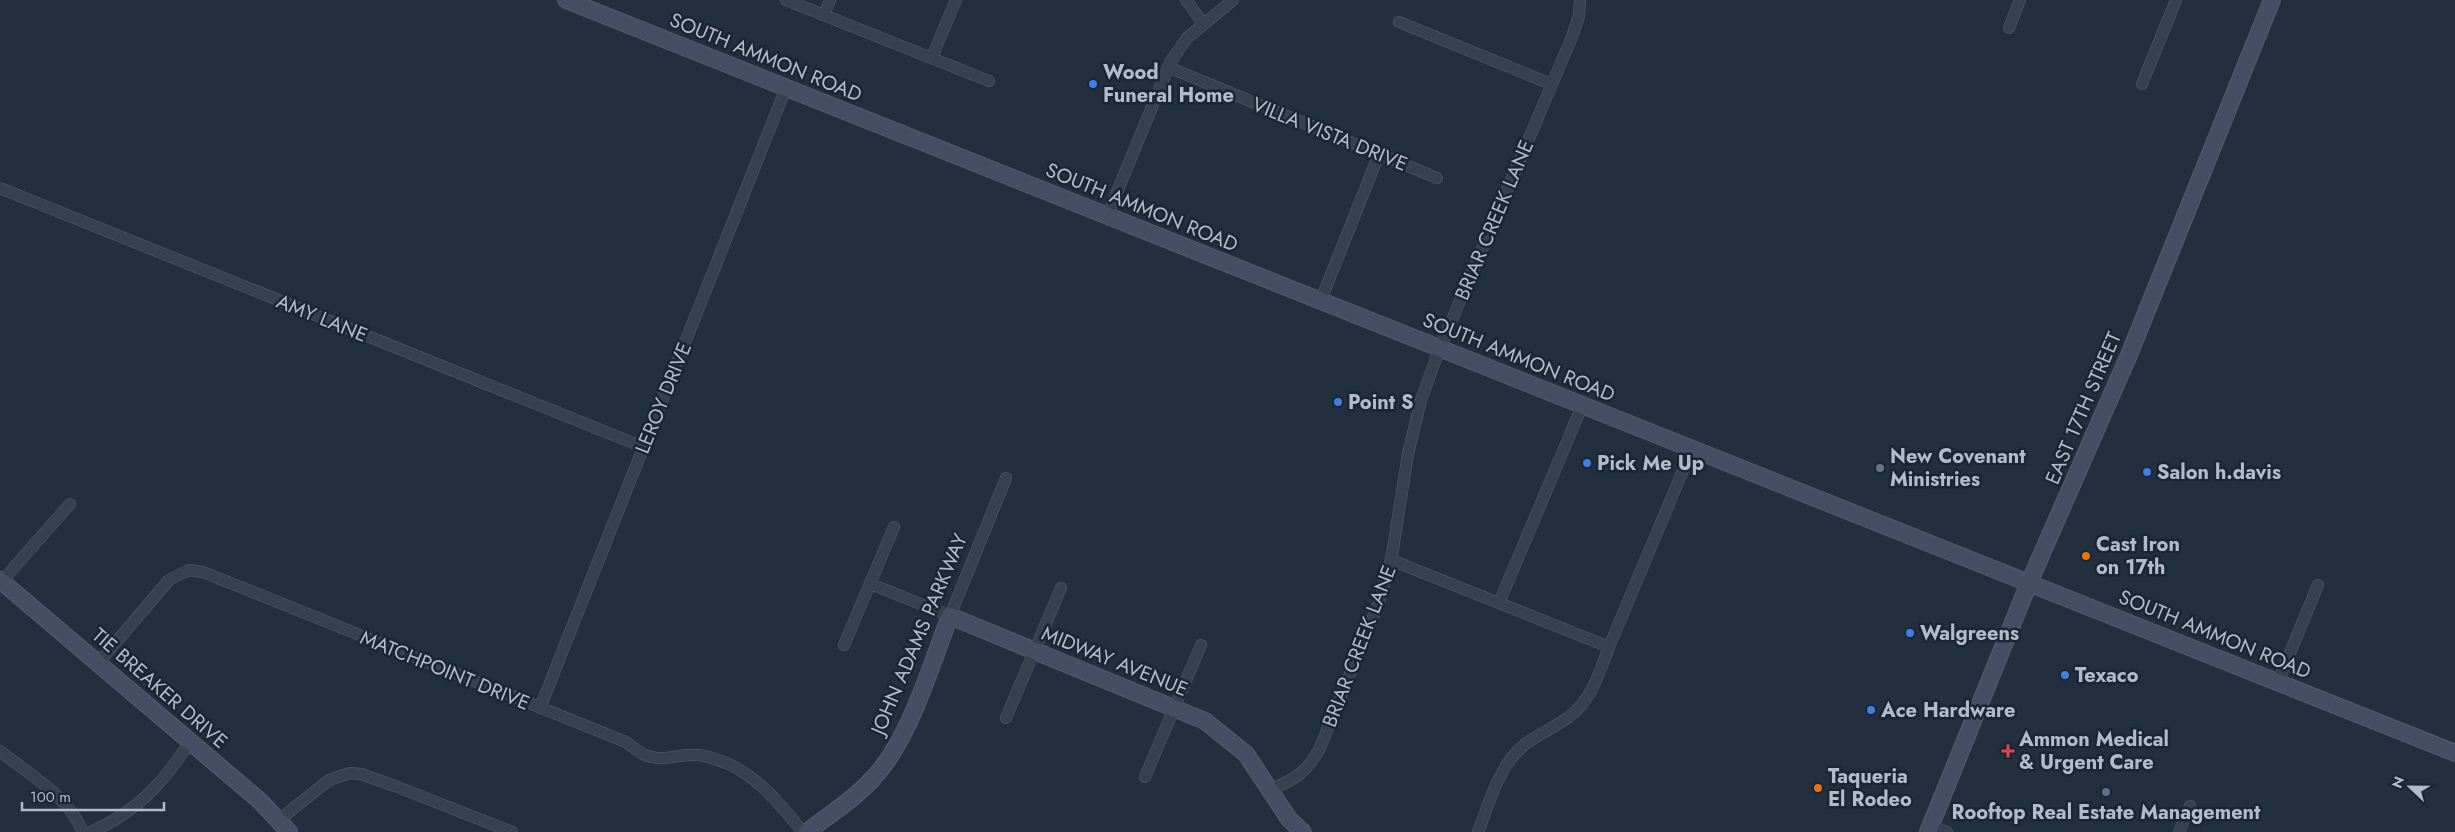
<svg xmlns="http://www.w3.org/2000/svg" width="2455" height="832" font-family="Jost,sans-serif">
	<style>
		.lines { fill: none; stroke-linecap: round; stroke-linejoin: round }
		.street-casing { stroke: #545e6d; stroke-width: 12 }
		.secondary-casing { stroke: #545e6d; stroke-width: 18 }
		.street { stroke: #36414f; stroke-width: 11 }
		.secondary { stroke: #434f62; stroke-width: 16 }
		.shop-dot { fill: #3f7fe0; stroke: #1b2634; stroke-width: 2 }
		.worship-dot { fill: #6b7280; stroke: #1b2634; stroke-width: 2 }
		.food-dot { fill: #e8710a; stroke: #1b2634; stroke-width: 2 }
		.health-dot { fill: #e0444e; stroke: #1b2634; stroke-width: 2 }
		.service-dot { fill: #5c6f8a; stroke: #1b2634; stroke-width: 2 }
		.labels { text-anchor: middle; stroke-width: 5; stroke-linejoin: round; paint-order: stroke }
		.street-label { font-size: 20px; fill: #b1bbca; stroke: #1b2634 }
		.poi-label { font-size: 20px; font-weight: bold; fill: #b1bbca; stroke: #1b2634; text-anchor: start }
	</style>
	<rect width="100%" height="100%" fill="#212f3f"/>
	<g class="lines">
		<defs>
			<path id="street" d="M786 0 989 81
				M1186 0 1203 23
				M824 15 830 0
				M1399 22 1551 84
				M2009 28 2020 0
				M932 57 956 0
				M1168 67 1437 178
				M2142 84 2176 0
				M0 188 643 447
				M1107 216 1171 61 1187 38 1233 0
				M1321 300 1379 154
				M1391 560 1499 603 1582 406
				M2 581 70 504
				M871 584 950 616 1006 478
				M844 645 894 527
				M1609 647 1692 449
				M99 662 169 580 189 570 203 572 626 742C632 746 638 752 645 755 662 763 681 753 698 755 747 762 774 797 803 832
				M2278 682 2318 585
				M540 708 786 88
				M1006 718 1061 588
				M0 751C30 775 68 796 83 832
				M1145 777 1201 645
				M1270 790C1295 779 1305 774 1319 750L1380 600 1392 555 1408 454 1421 400 1440 348 1572 37 1579 16 1580 0
				M279 820 329 780 350 773 361 774 395 786 512 832
				M1931 826 1947 832
				M91 832C138 811 162 784 190 742
				M1478 832C1488 807 1496 776 1514 755 1529 737 1552 730 1570 716 1592 700 1600 670 1609 647L1499 603
				M2179 832 2190 806"/>
			<path id="secondary" d="M566 0 2455 753
				M0 580 260 801 289 832
				M807 832C830 814 856 798 875 776 910 738 931 665 950 616L1205 721 1246 754 1289 819 1303 832
				M1928 832 2029 583 2129 355 2272 0"/>
		</defs>
		<!-- street casing -->
		<use href="#street" class="street-casing"/>
		<!-- secondary casing -->
		<use href="#secondary" class="secondary-casing"/>
		<!-- street -->
		<use href="#street" class="street"/>
		<!-- secondary -->
		<use href="#secondary" class="secondary"/>
	</g>
	<!-- markers -->
	<g class="shop-dot">
		<circle cx="1093" cy="84" r="5"/>
		<circle cx="1338" cy="402" r="5"/>
		<circle cx="1587" cy="463" r="5"/>
		<circle cx="2147" cy="472" r="5"/>
		<circle cx="1910" cy="633" r="5"/>
		<circle cx="2065" cy="675" r="5"/>
		<circle cx="1871" cy="710" r="5"/>
	</g>
	<circle class="worship-dot" cx="1880" cy="468" r="5"/>
	<g class="food-dot">
		<circle cx="2086" cy="556" r="5"/>
		<circle cx="1818" cy="788" r="5"/>
	</g>
	<path class="health-dot" d="M2005.5 743.5h5v5h5v5h-5v5h-5v-5h-5v-5h5z"/>
	<circle class="service-dot" cx="2106" cy="792" r="5"/>
	<g class="labels">
		<!-- street labels -->
		<g class="street-label">
			<text transform="translate(766 57) rotate(22)" y="7">SOUTH AMMON ROAD</text>
			<text transform="translate(1330 134) rotate(22)" y="7">VILLA VISTA DRIVE</text>
			<text transform="translate(1142 207) rotate(22)" y="7">SOUTH AMMON ROAD</text>
			<text transform="translate(1494 220) rotate(-67)" y="7">BRIAR CREEK LANE</text>
			<text transform="translate(322 318) rotate(22)" y="7">AMY LANE</text>
			<text transform="translate(1519 357) rotate(22)" y="7">SOUTH AMMON ROAD</text>
			<text transform="translate(663 398) rotate(-68)" y="7">LEROY DRIVE</text>
			<text transform="translate(2083 408) rotate(-67)" y="7">EAST 17TH STREET</text>
			<text transform="translate(919 634) rotate(-67)" y="7">JOHN ADAMS PARKWAY</text>
			<text transform="translate(2215 634) rotate(22)" y="7">SOUTH AMMON ROAD</text>
			<text transform="translate(1359 646) rotate(-69)" y="7">BRIAR CREEK LANE</text>
			<text transform="translate(1115 661) rotate(22)" y="7">MIDWAY AVENUE</text>
			<text transform="translate(445 670) rotate(22)" y="7">MATCHPOINT DRIVE</text>
			<text transform="translate(160 688) rotate(41)" y="7">TIE BREAKER DRIVE</text>
		</g>
		<!-- poi labels -->
		<g class="poi-label">
			<text x="1103" y="79">Wood<tspan x="1103" dy="23">Funeral Home</tspan></text>
			<text x="1348" y="409">Point S</text>
			<text x="1890" y="463">New Covenant<tspan x="1890" dy="23">Ministries</tspan></text>
			<text x="1597" y="470">Pick Me Up</text>
			<text x="2157" y="479">Salon h.davis</text>
			<text x="2096" y="551">Cast Iron<tspan x="2096" dy="23">on 17th</tspan></text>
			<text x="1920" y="640">Walgreens</text>
			<text x="2075" y="682">Texaco</text>
			<text x="1881" y="717">Ace Hardware</text>
			<text x="2019" y="746">Ammon Medical<tspan x="2019" dy="23">&amp; Urgent Care</tspan></text>
			<text x="1828" y="783">Taqueria<tspan x="1828" dy="23">El Rodeo</tspan></text>
			<text x="2106" y="819" text-anchor="middle">Rooftop Real Estate Management</text>
		</g>
	</g>
	<!-- north arrow -->
	<g transform="translate(2410 787) rotate(292)" stroke="#1b2634" stroke-width="4" paint-order="stroke">
	<path d="M0-4L9 19L0 12L-9 19Z" fill="#b1bbca"/>
	<text y="-8" font-size="14" font-weight="bold" text-anchor="middle" fill="#b1bbca">N</text>
	</g>
	<!-- scale -->
	<path d="M22 802v8h142v-8" fill="none" stroke="#b1bbca" stroke-width="2.5"/>
	<text x="30" y="802" font-size="15" fill="#b1bbca" stroke="#1b2634" stroke-width="4" paint-order="stroke">100 m</text>
</svg>
